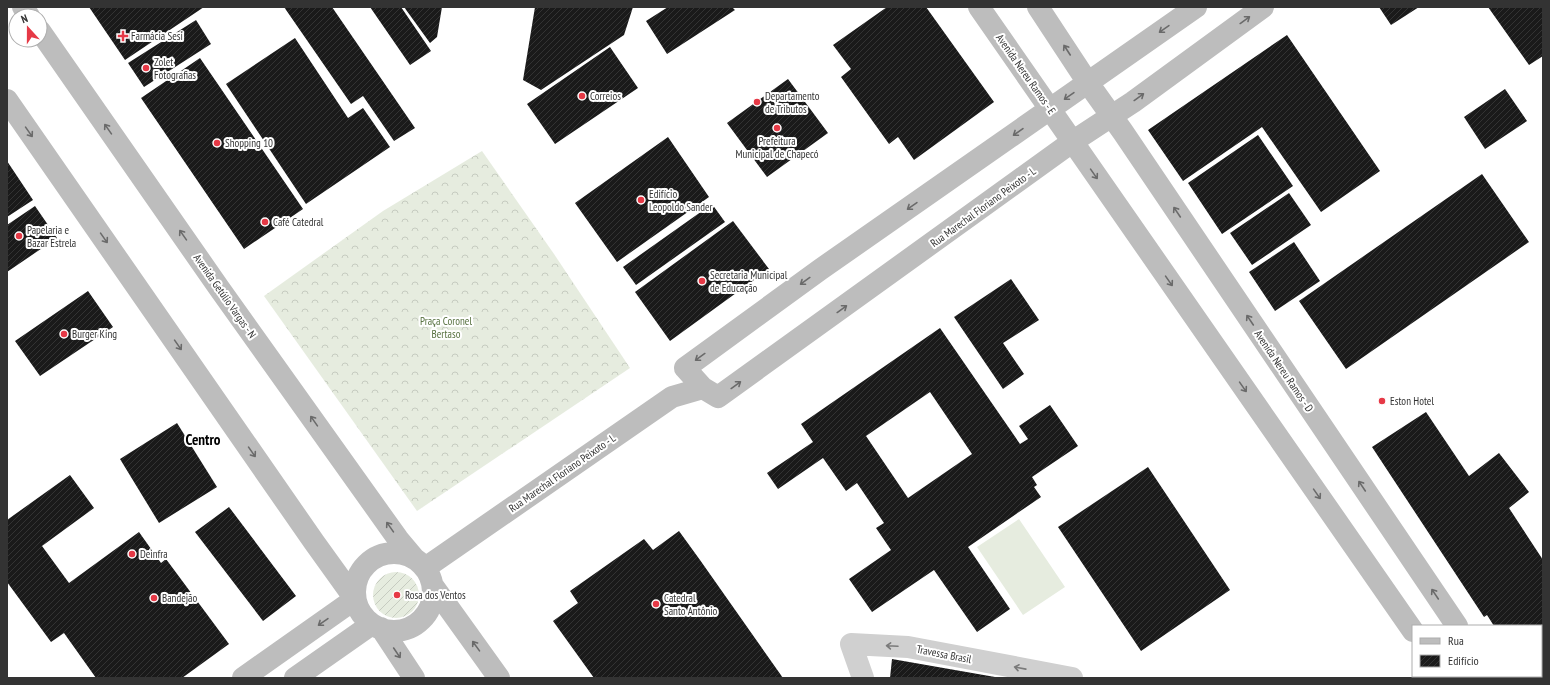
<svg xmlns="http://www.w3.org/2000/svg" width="1550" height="685" font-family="'PT Sans Narrow',sans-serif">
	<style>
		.grass { fill: #e6ecdf }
		.forest { fill: url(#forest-crowns) }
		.garden { fill: url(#garden-furrows) }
		.building { fill: url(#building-hatch); fill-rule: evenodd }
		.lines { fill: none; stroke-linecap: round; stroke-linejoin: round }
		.street { stroke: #d0d0d0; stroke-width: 22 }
		.secondary { stroke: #bdbdbd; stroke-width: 22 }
		.oneway { stroke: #6a6a6a }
		.oneway2 { stroke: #7a7a7a }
		.poi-dot { fill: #e63946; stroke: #fff; stroke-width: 1.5 }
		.labels { text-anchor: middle; stroke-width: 4; stroke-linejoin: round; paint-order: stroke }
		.poi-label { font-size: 11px; fill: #333; stroke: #fff; text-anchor: start }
		.street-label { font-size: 11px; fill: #333; stroke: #fff }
		.park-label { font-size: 11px; fill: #56703f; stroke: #fff }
		.district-label { font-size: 15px; font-weight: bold; fill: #000; stroke: #fff }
	</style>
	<defs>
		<pattern id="forest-crowns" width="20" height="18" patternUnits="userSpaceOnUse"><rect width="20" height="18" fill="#e6ecdf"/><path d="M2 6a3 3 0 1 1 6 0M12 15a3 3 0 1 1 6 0" fill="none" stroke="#c6cbc0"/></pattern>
		<pattern id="garden-furrows" width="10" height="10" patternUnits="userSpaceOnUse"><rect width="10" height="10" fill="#e6ecdf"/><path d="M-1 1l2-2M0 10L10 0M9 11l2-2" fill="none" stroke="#c6cbc0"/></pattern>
		<pattern id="building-hatch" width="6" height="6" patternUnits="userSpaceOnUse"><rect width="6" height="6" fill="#1a1a1a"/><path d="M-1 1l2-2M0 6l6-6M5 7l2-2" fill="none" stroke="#333"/></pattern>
	</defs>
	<rect width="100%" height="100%" fill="#fff"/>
	<!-- grass -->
	<path class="grass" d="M1019 519 1065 587 1023 615 977 547Z"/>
	<!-- forest -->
	<path class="forest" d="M482 151 554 254 630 368 417 511 264 296 383 211Z"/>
	<!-- garden -->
	<path class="garden" d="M373 595a23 23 0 1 1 46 0a23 23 0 1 1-46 0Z"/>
	<!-- building -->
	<path class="building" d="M89 7H204L125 60Z
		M284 7H332L415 128 394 141 363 96 351 104Z
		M370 7H401L431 51 410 65Z
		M404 7H442L437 37 430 43Z
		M535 7H633L624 35 541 90 523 80Z
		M668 7H732L735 10 667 54 646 21Z
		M887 7H926L994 102 914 160 898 137 889 144 841 77 851 69 833 45Z
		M1379 7H1419L1391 25Z
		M1488 7H1543V56L1529 65Z
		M196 20 211 44 144 87 128 63Z
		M1287 35 1380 171 1321 212 1262 127 1183 181 1148 130Z
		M295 38 348 118 363 108 390 147 306 204 226 84Z
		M610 47 638 88 555 144 527 104Z
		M200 58 303 209 244 249 141 98Z
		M788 79 828 133 767 177 727 123Z
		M1505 89 1527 121 1485 149 1464 117Z
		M1258 135 1293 186 1222 234 1188 183Z
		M668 137 709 197 617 262 575 203Z
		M7 161 33 200 7 217Z
		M1482 174 1529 242 1346 369 1299 301Z
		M1289 193 1311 225 1252 265 1230 233Z
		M712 204 725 222 636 285 623 267Z
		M35 206 57 238 7 272V225Z
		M733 221 769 269 670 341 635 292Z
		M1294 242 1320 281 1275 311 1249 272Z
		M1011 279 1039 320 1003 343 1024 374 1003 389 954 317Z
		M88 291 113 327 40 376 15 341Z
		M940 328 1020 444 1028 439 1019 426 1050 405 1078 446 1032 477 1037 485 1034 487 1041 497 968 547 1010 609 977 632 934 570 872 612 849 579 891 550 876 528 884 523 857 483 846 491 823 458 778 489 767 473 813 442 801 424ZM930 392 972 454 908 498 866 436Z
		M1426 412 1469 476 1499 453 1529 492 1509 508 1543 560V678H1529L1527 676H1541V626H1494L1487 615 1484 617 1372 447Z
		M177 423 217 487 159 523 120 459Z
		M1148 467 1230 590 1141 651 1058 527Z
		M70 475 94 508 42 546 69 583 139 532 161 563 166 559 229 644 182 678H96L64 633 51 642 7 582V520Z
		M229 507 296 596 263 621 195 532Z
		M679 531 700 560 783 678H594L553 621 578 603 570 591 624 553 644 539 653 550Z
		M892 659 995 677V678H890Z"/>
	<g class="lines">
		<!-- street -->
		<path class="street" d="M863 678 851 644 908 647 1072 678"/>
		<!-- secondary -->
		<path class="secondary" d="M23 7 29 16
			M979 7 1413 631
			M1038 7 1088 83 1123 132 1457 626
			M1196 7 821 269 685 368 703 388 718 397 1072 142 1133 102 1263 7
			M40 31 219 288 398 539 414 558
			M7 100 314 542 355 599
			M355 592a39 39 0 1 1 78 0a39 39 0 1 1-78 0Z
			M425 568 672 397 703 388
			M433 586 499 678
			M381 628 414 678
			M1444 676 1445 678
			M1490 676 1492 678
			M243 678 355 599
			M295 678 372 624"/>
	</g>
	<!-- one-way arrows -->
	<defs><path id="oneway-shaft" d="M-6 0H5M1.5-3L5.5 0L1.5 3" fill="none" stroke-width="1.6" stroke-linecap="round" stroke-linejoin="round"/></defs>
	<g class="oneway">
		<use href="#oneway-shaft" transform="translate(1245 20) rotate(-36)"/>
		<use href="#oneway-shaft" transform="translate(1164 29) rotate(145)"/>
		<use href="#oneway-shaft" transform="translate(1067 50) rotate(-123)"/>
		<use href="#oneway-shaft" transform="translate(1069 96) rotate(145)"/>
		<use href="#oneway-shaft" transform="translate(1139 97) rotate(-36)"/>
		<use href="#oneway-shaft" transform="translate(108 129) rotate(-125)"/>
		<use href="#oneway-shaft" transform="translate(29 132) rotate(55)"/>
		<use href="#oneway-shaft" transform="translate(1018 132) rotate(145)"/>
		<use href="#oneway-shaft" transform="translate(1094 174) rotate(55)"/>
		<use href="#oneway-shaft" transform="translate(912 206) rotate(145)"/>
		<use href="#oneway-shaft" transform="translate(1177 212) rotate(-124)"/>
		<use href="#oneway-shaft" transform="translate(183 235) rotate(-125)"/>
		<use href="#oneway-shaft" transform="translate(104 238) rotate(55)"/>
		<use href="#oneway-shaft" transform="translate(805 281) rotate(144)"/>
		<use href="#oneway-shaft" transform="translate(1169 281) rotate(55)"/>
		<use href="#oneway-shaft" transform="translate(842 309) rotate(-36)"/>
		<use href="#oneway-shaft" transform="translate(1250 320) rotate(-124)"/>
		<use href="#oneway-shaft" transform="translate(178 345) rotate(55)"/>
		<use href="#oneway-shaft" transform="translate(700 357) rotate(144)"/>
		<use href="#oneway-shaft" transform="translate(736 385) rotate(-36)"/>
		<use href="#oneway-shaft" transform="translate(1243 387) rotate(55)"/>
		<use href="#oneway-shaft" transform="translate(314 421) rotate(-125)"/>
		<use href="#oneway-shaft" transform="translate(252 452) rotate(55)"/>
		<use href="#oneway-shaft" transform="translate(1362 486) rotate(-124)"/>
		<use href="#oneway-shaft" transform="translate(1317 494) rotate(55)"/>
		<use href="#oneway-shaft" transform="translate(390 527) rotate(-125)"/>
		<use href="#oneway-shaft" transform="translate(1435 594) rotate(-124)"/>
		<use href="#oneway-shaft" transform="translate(323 622) rotate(145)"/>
		<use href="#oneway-shaft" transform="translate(476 646) rotate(-126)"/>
		<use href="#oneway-shaft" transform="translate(397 653) rotate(56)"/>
	</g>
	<g class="oneway2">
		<use href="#oneway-shaft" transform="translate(892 646) rotate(-177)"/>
		<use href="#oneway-shaft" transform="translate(1020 668) rotate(-169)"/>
	</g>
	<!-- markers -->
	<g class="poi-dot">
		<path d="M121 30h4v4h4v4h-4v4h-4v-4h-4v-4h4z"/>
		<circle cx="146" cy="68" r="4"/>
		<circle cx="582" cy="96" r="4"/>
		<circle cx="757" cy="102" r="4"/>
		<circle cx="777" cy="128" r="4"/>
		<circle cx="217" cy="143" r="4"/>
		<circle cx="641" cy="200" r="4"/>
		<circle cx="265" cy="222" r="4"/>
		<circle cx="19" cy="236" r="4"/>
		<circle cx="702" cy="281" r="4"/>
		<circle cx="64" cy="334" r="4"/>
		<circle cx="1382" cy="401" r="4"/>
		<circle cx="132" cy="554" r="4"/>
		<circle cx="397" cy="595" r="4"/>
		<circle cx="154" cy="598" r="4"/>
		<circle cx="656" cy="604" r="4"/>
	</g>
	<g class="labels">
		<!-- poi labels -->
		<g class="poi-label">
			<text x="131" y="40">Farmácia Sesi</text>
			<text x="154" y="66">Zolet<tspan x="154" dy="13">Fotografias</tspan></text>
			<text x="590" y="100">Correios</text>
			<text x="765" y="100">Departamento<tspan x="765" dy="13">de Tributos</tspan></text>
			<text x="777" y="145" text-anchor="middle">Prefeitura<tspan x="777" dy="13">Municipal de Chapecó</tspan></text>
			<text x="225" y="147">Shopping 10</text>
			<text x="649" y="198">Edifício<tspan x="649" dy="13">Leopoldo Sander</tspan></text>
			<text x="273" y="226">Café Catedral</text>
			<text x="27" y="234">Papelaria e<tspan x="27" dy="13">Bazar Estrela</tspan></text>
			<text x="710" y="279">Secretaria Municipal<tspan x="710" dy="13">de Educação</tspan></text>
			<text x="72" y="338">Burger King</text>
			<text x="1390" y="405">Eston Hotel</text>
			<text x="140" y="558">Deinfra</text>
			<text x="405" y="599">Rosa dos Ventos</text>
			<text x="162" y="602">Bandejão</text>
			<text x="664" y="602">Catedral<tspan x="664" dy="13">Santo Antônio</tspan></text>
		</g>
		<!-- street labels -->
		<g class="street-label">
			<text transform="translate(1026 74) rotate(55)" y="4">Avenida Nereu Ramos - E</text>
			<text transform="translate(983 207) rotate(-36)" y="4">Rua Marechal Floriano Peixoto - L</text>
			<text transform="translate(225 296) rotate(55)" y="4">Avenida Getúlio Vargas - N</text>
			<text transform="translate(1284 371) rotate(56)" y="4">Avenida Nereu Ramos - D</text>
			<text transform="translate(562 473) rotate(-35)" y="4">Rua Marechal Floriano Peixoto - L</text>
			<text transform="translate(944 654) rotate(11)" y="4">Travessa Brasil</text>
		</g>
		<!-- park labels -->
		<g class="park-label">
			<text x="446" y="325">Praça Coronel<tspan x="446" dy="13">Bertaso</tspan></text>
		</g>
		<!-- district labels -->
		<g class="district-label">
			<text x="203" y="445">Centro</text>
		</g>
	</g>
	<!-- border -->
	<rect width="1550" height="685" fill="none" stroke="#333333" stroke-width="16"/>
	<!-- legend -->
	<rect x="1412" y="625" width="130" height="52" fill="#ffffff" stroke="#adadad"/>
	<rect x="1420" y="638" width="20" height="6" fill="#bdbdbd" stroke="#adadad"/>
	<text x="1448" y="645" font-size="12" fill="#333333">Rua</text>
	<rect x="1420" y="655" width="20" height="12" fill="url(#building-hatch)" stroke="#adadad"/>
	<text x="1448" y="665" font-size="12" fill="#333333">Edifício</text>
	<!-- north arrow -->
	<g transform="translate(28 28) rotate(339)"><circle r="19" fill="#ffffff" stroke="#adadad"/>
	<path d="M0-3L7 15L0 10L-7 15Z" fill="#e63946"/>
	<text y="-6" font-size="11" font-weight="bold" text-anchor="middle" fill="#333333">N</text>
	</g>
</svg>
